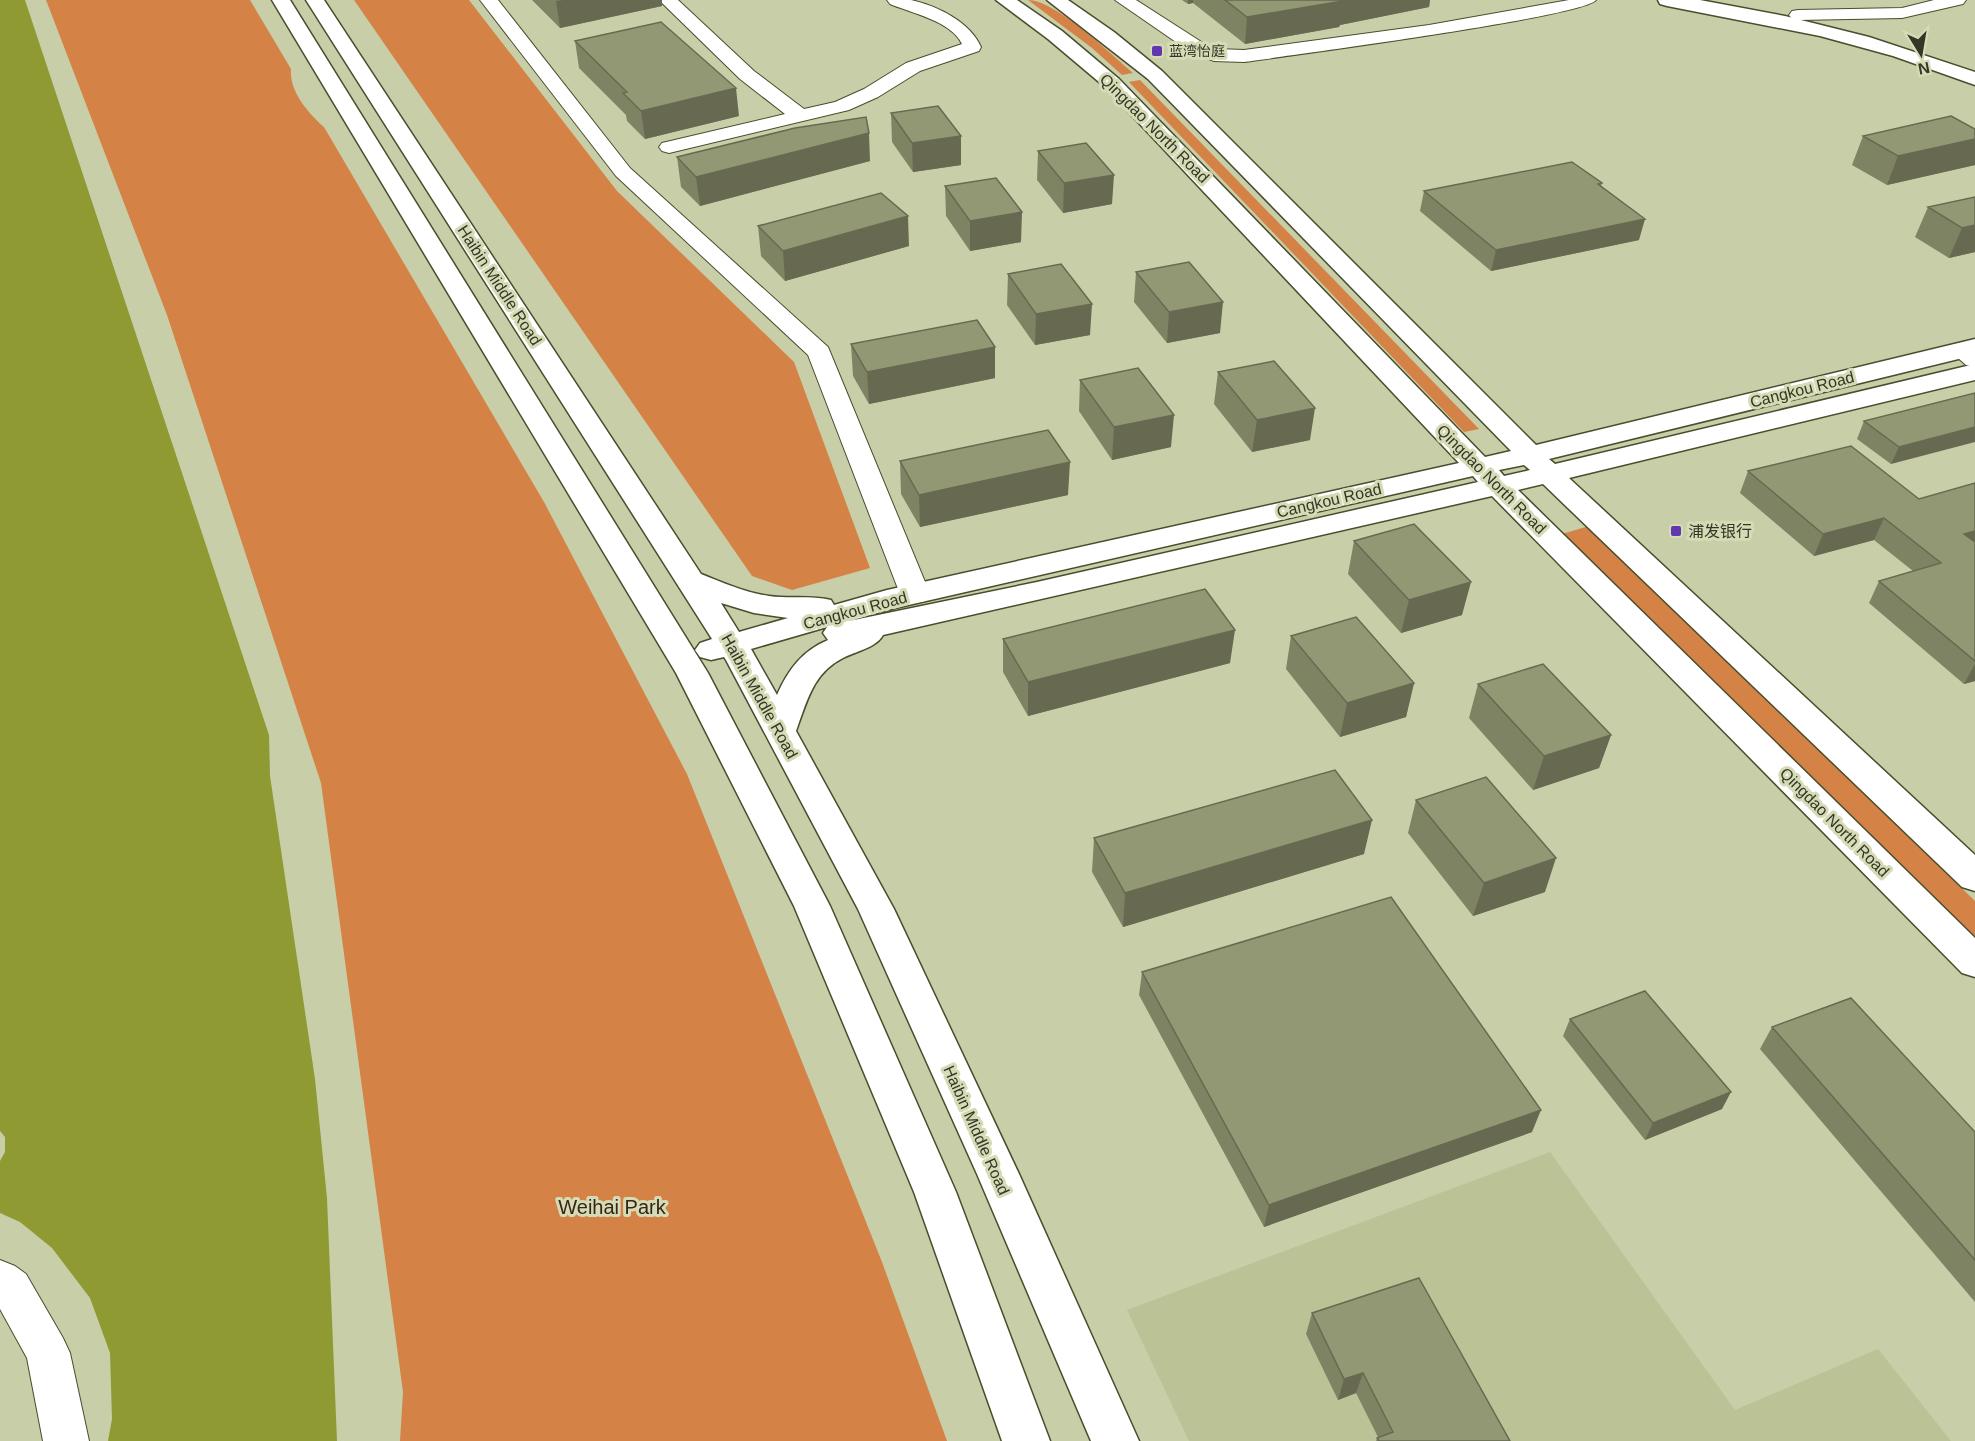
<svg xmlns="http://www.w3.org/2000/svg" width="1975" height="1441" font-family="Helvetica,'Noto Sans SC',sans-serif">
	<style>
		.built { fill: #bbc295 }
		.green { fill: #d58246 }
		.water { fill: #909a33 }
		.lines { fill: none; stroke-linecap: round; stroke-linejoin: round }
		.minor-casing { stroke: #494d2c; stroke-width: 2 }
		.major-casing { stroke: #494d2c; stroke-width: 3 }
		.minor { fill: #fff; fill-rule: evenodd }
		.major { fill: #fff; fill-rule: evenodd }
		.wall { fill: #7e8364 }
		.shaded-wall { fill: #676a51 }
		.building { fill: #939874; stroke: #676a51; stroke-width: 1.5 }
		.poi-dot { fill: #6137af; stroke: #d5dbb5; stroke-width: 2 }
		.labels { text-anchor: middle; stroke-width: 6; stroke-linejoin: round; paint-order: stroke }
		.far-poi-label { font-size: 14px; fill: #343627; stroke: #d5dbb5; text-anchor: start }
		.street-label { font-size: 16px; fill: #343627; stroke: #d5dbb5 }
		.poi-label { font-size: 16px; fill: #343627; stroke: #d5dbb5; text-anchor: start }
		.near-park-label { font-size: 20px; fill: #372417; stroke: #d5dbb5 }
	</style>
	<rect width="100%" height="100%" fill="#c8cea8"/>
	<!-- built -->
	<path class="built" d="M1550 1152 1735 1410 1878 1349 1951 1441H1189L1127 1310Z"/>
	<!-- green -->
	<path class="green" d="M46 0H250L291 69C289 91 308 113 324 127L544 502 687 774 882 1262 947 1441H400L403 1392 321 783 167 315Z
		M354 0H469L617 191 794 362 870 568 792 590 752 576Z
		M1028 0C1055 0 1111 54 1133 73L1122 75 1092 48Z
		M1140 80 1479 429 1464 432 1129 82Z
		M1589 526 1975 901V943L1562 534Z"/>
	<!-- water -->
	<path class="water" d="M0 0H25L269 735 270 776 315 1079 327 1198 337 1441H108L112 1419 110 1353 90 1298 52 1248 20 1222 0 1213V1161L5 1152V1137L0 1131Z"/>
	<g class="lines">
		<defs>
			<path id="minor" d="M480 0H498L630 168 828 347 930 594 925 601 915 603 905 601 900 594 808 355 616 176Z
				M659 0H678L754 71 804 109 835 102 864 89 906 63 962 44C951 21 911 13 890 4L887 0C895 0 904 0 911 0 938 6 970 22 981 47L979 51 920 71 878 97 849 110 669 153 662 151 659 147 662 143 785 114 740 79Z
				M1115 0H1136L1203 43 1217 49 1244 50 1429 25 1569 0H1596C1584 17 1286 56 1244 62L1214 61 1189 51Z
				M1934 0H1966L1963 4 1902 18 1798 20 1792 19 1789 15 1792 11 1798 10 1902 8Z
				M1961 343 1975 349V367L1966 365 1949 350 1952 345Z
				M0 1260 15 1266 26 1274 63 1338 70 1353 89 1441H43L27 1358 0 1309Z"/>
			<path id="major" d="M272 0H290L708 673 830 906 956 1192 1050 1441H1002L914 1192 794 906 676 673Z
				M306 0H324L701 574C724 583 746 593 769 596 790 599 811 595 831 600L834 605 887 590 1459 463 1105 87 1048 39 996 0H1017L1062 31 1119 79 1485 457 1511 451 1148 79 1047 0H1068L1114 32 1162 71 1536 445 1975 339V355L1549 459 1555 464 1975 364V380L1569 478 1975 855V891L1962 887 1543 484 1518 490 1975 938V977L1962 973 1492 496 883 635C876 648 856 651 843 658 813 673 807 701 796 731L894 909 1019 1174 1139 1441H1091L977 1174 858 909 726 660 724 657 711 660 700 657 695 650 700 643 712 639ZM1524 465 1530 470 1504 476 1499 470ZM1473 476 1478 482 1037 582 849 621 891 609ZM721 603 754 613 788 618 739 632ZM827 627 823 633 828 640C802 651 788 670 777 695L751 649Z
				M1658 0H1700L1785 16 1869 37 1975 72V85L1893 56 1820 36 1667 6 1660 4Z"/>
		</defs>
		<!-- minor casing -->
		<use href="#minor" class="minor-casing"/>
		<!-- major casing -->
		<use href="#major" class="major-casing"/>
		<!-- minor -->
		<use href="#minor" class="minor"/>
		<!-- major -->
		<use href="#major" class="major"/>
	</g>
	<!-- wall -->
	<path class="wall" d="M532 0H662V6L560 28Z
		M1182 0H1430L1429 7 1340 25 1339 27 1245 44 1193 3 1188 4Z
		M575 41 739 116 645 139 627 121 626 115 579 68Z
		M891 113 961 136V165L913 172 892 142Z
		M1975 129V165L1887 185 1852 165 1863 136Z
		M1038 151 1112 204 1063 213 1037 180Z
		M677 157 870 161 700 206 681 187Z
		M1602 183 1601 186 1639 240 1491 271 1420 211 1424 191Z
		M945 186 1021 242 970 251 946 216Z
		M1975 197V252L1949 258 1915 237 1928 207Z
		M758 226 909 246 785 281 761 256Z
		M1136 272 1220 333 1167 343 1134 302Z
		M1008 274 1090 335 1035 345 1007 305Z
		M851 344 995 347V378L869 404 853 376Z
		M1218 372 1310 440 1252 452 1214 404Z
		M1080 380 1171 447 1112 460 1079 411Z
		M1975 393 1891 464 1857 439 1864 421Z
		M900 461 1068 495 920 527 901 494Z
		M1748 471 1919 499 1975 483V681L1964 684 1869 603 1879 581 1913 571 1874 540 1814 556 1740 493Z
		M1354 541 1462 615 1401 633 1348 574Z
		M1291 636 1414 683 1406 717 1340 737 1286 669Z
		M1003 639 1230 663 1028 716 1003 672Z
		M1478 684 1611 735 1599 768 1533 790 1469 718Z
		M1416 800 1545 892 1473 916 1408 833Z
		M1094 838 1364 854 1123 927 1092 872Z
		M1142 972 1532 1132 1264 1227 1139 995Z
		M1570 1019 1722 1109 1645 1140 1563 1036Z
		M1772 1027 1975 1132V1302L1760 1049Z
		M1312 1313 1510 1441H1376L1378 1437 1356 1393 1338 1400 1306 1334Z"/>
	<!-- shaded-wall -->
	<path class="shaded-wall" d="M563 0H662V6L560 28 556 1Z
		M1188 0H1193V3L1188 4Z
		M1340 0H1430L1429 7 1340 25 1339 27 1245 44 1247 17Z
		M736 88 739 116 645 139 641 111Z
		M869 133 870 161 700 206 696 177Z
		M961 136V165L913 172 912 143Z
		M1975 139V165L1887 185 1898 156Z
		M1114 175 1112 204 1063 213 1064 183Z
		M1022 212 1021 242 970 251V221Z
		M908 216 909 246 785 281 783 251Z
		M1645 219 1639 240 1491 271 1496 250Z
		M1975 225V252L1949 258 1962 228Z
		M1223 302 1220 333 1167 343 1169 312Z
		M1092 304 1090 335 1035 345 1036 314Z
		M995 347V378L869 404 867 372Z
		M1315 408 1310 440 1252 452 1257 420Z
		M1174 415 1171 447 1112 460 1114 427Z
		M1975 427V442L1891 464 1899 447Z
		M1070 462 1068 495 920 527 919 495Z
		M1884 518 1874 540 1814 556 1823 534Z
		M1975 531V549L1964 534Z
		M1471 582 1462 615 1401 633 1409 600Z
		M1235 630 1230 663 1028 716V682Z
		M1975 664V681L1964 684Z
		M1414 683 1406 717 1340 737 1347 703Z
		M1611 735 1599 768 1533 790 1544 756Z
		M1372 820 1364 854 1123 927 1125 893Z
		M1556 858 1545 892 1473 916 1484 883Z
		M1731 1092 1722 1109 1645 1140 1653 1123Z
		M1541 1110 1532 1132 1264 1227 1269 1205Z
		M1363 1373 1356 1393 1338 1400 1344 1379Z"/>
	<!-- building -->
	<path class="building" d="M1225 0H1342L1343 1 1247 17Z
		M661 22 736 88 641 111 623 93 627 92 575 41Z
		M938 106 961 136 912 143 891 113Z
		M1951 116 1975 129V139L1898 156 1863 136Z
		M866 117 869 133 696 177 677 157 795 128Z
		M1086 143 1114 175 1064 183 1038 151Z
		M1572 162 1602 183 1598 184 1645 219 1496 250 1424 191Z
		M996 178 1022 212 970 221 945 186Z
		M881 193 908 216 783 251 758 226Z
		M1975 197V225L1962 228 1928 207Z
		M1189 262 1223 302 1169 312 1136 272Z
		M1061 264 1092 304 1036 314 1008 274Z
		M977 320 995 347 867 372 851 344Z
		M1274 361 1315 408 1257 420 1218 372Z
		M1138 368 1174 415 1114 427 1080 380Z
		M1975 393V427L1899 447 1864 421Z
		M1048 430 1070 462 919 495 900 461Z
		M1851 446 1919 499 1975 483V531L1964 534 1975 542V661L1879 581 1941 563 1884 518 1823 534 1748 471Z
		M1414 524 1471 582 1409 600 1354 541Z
		M1205 589 1235 630 1028 682 1003 639Z
		M1356 617 1414 683 1347 703 1291 636Z
		M1543 664 1611 735 1544 756 1478 684Z
		M1335 770 1372 820 1125 893 1094 838Z
		M1486 777 1556 858 1484 883 1416 800Z
		M1391 897 1541 1110 1269 1205 1142 972Z
		M1645 991 1731 1092 1653 1123 1570 1019Z
		M1851 998 1975 1132V1260L1772 1027Z
		M1419 1278 1510 1441H1379L1377 1438 1393 1432 1363 1373 1344 1379 1312 1313Z"/>
	<!-- markers -->
	<g class="poi-dot">
		<rect x="1151" y="45" width="12" height="12" rx="3"/>
		<rect x="1670" y="525" width="12" height="12" rx="3"/>
	</g>
	<g class="labels">
		<!-- far-poi labels -->
		<g class="far-poi-label">
			<text x="1169" y="56">蓝湾怡庭</text>
		</g>
		<!-- street labels -->
		<g class="street-label">
			<text transform="translate(1155 128) rotate(45)" y="6">Qingdao North Road</text>
			<text transform="translate(500 285) rotate(57)" y="6">Haibin Middle Road</text>
			<text transform="translate(1802 389) rotate(-14)" y="6">Cangkou Road</text>
			<text transform="translate(1492 479) rotate(45)" y="6">Qingdao North Road</text>
			<text transform="translate(1329 500) rotate(-13)" y="6">Cangkou Road</text>
			<text transform="translate(855 610) rotate(-15)" y="6">Cangkou Road</text>
			<text transform="translate(760 696) rotate(61)" y="6">Haibin Middle Road</text>
			<text transform="translate(1835 822) rotate(45)" y="6">Qingdao North Road</text>
			<text transform="translate(977 1130) rotate(66)" y="6">Haibin Middle Road</text>
		</g>
		<!-- poi labels -->
		<g class="poi-label">
			<text x="1688" y="537">浦发银行</text>
		</g>
		<!-- near-park labels -->
		<g class="near-park-label">
			<text x="612" y="1214">Weihai Park</text>
		</g>
	</g>
	<!-- north arrow -->
	<g transform="translate(1921 54) rotate(169)" stroke="#d5dbb5" stroke-width="4.5" paint-order="stroke">
	<path d="M0-4.5L10 22L0 15L-10 22Z" fill="#343627"/>
	<text y="-9" font-size="16" font-weight="bold" text-anchor="middle" fill="#343627">N</text>
	</g>
</svg>
